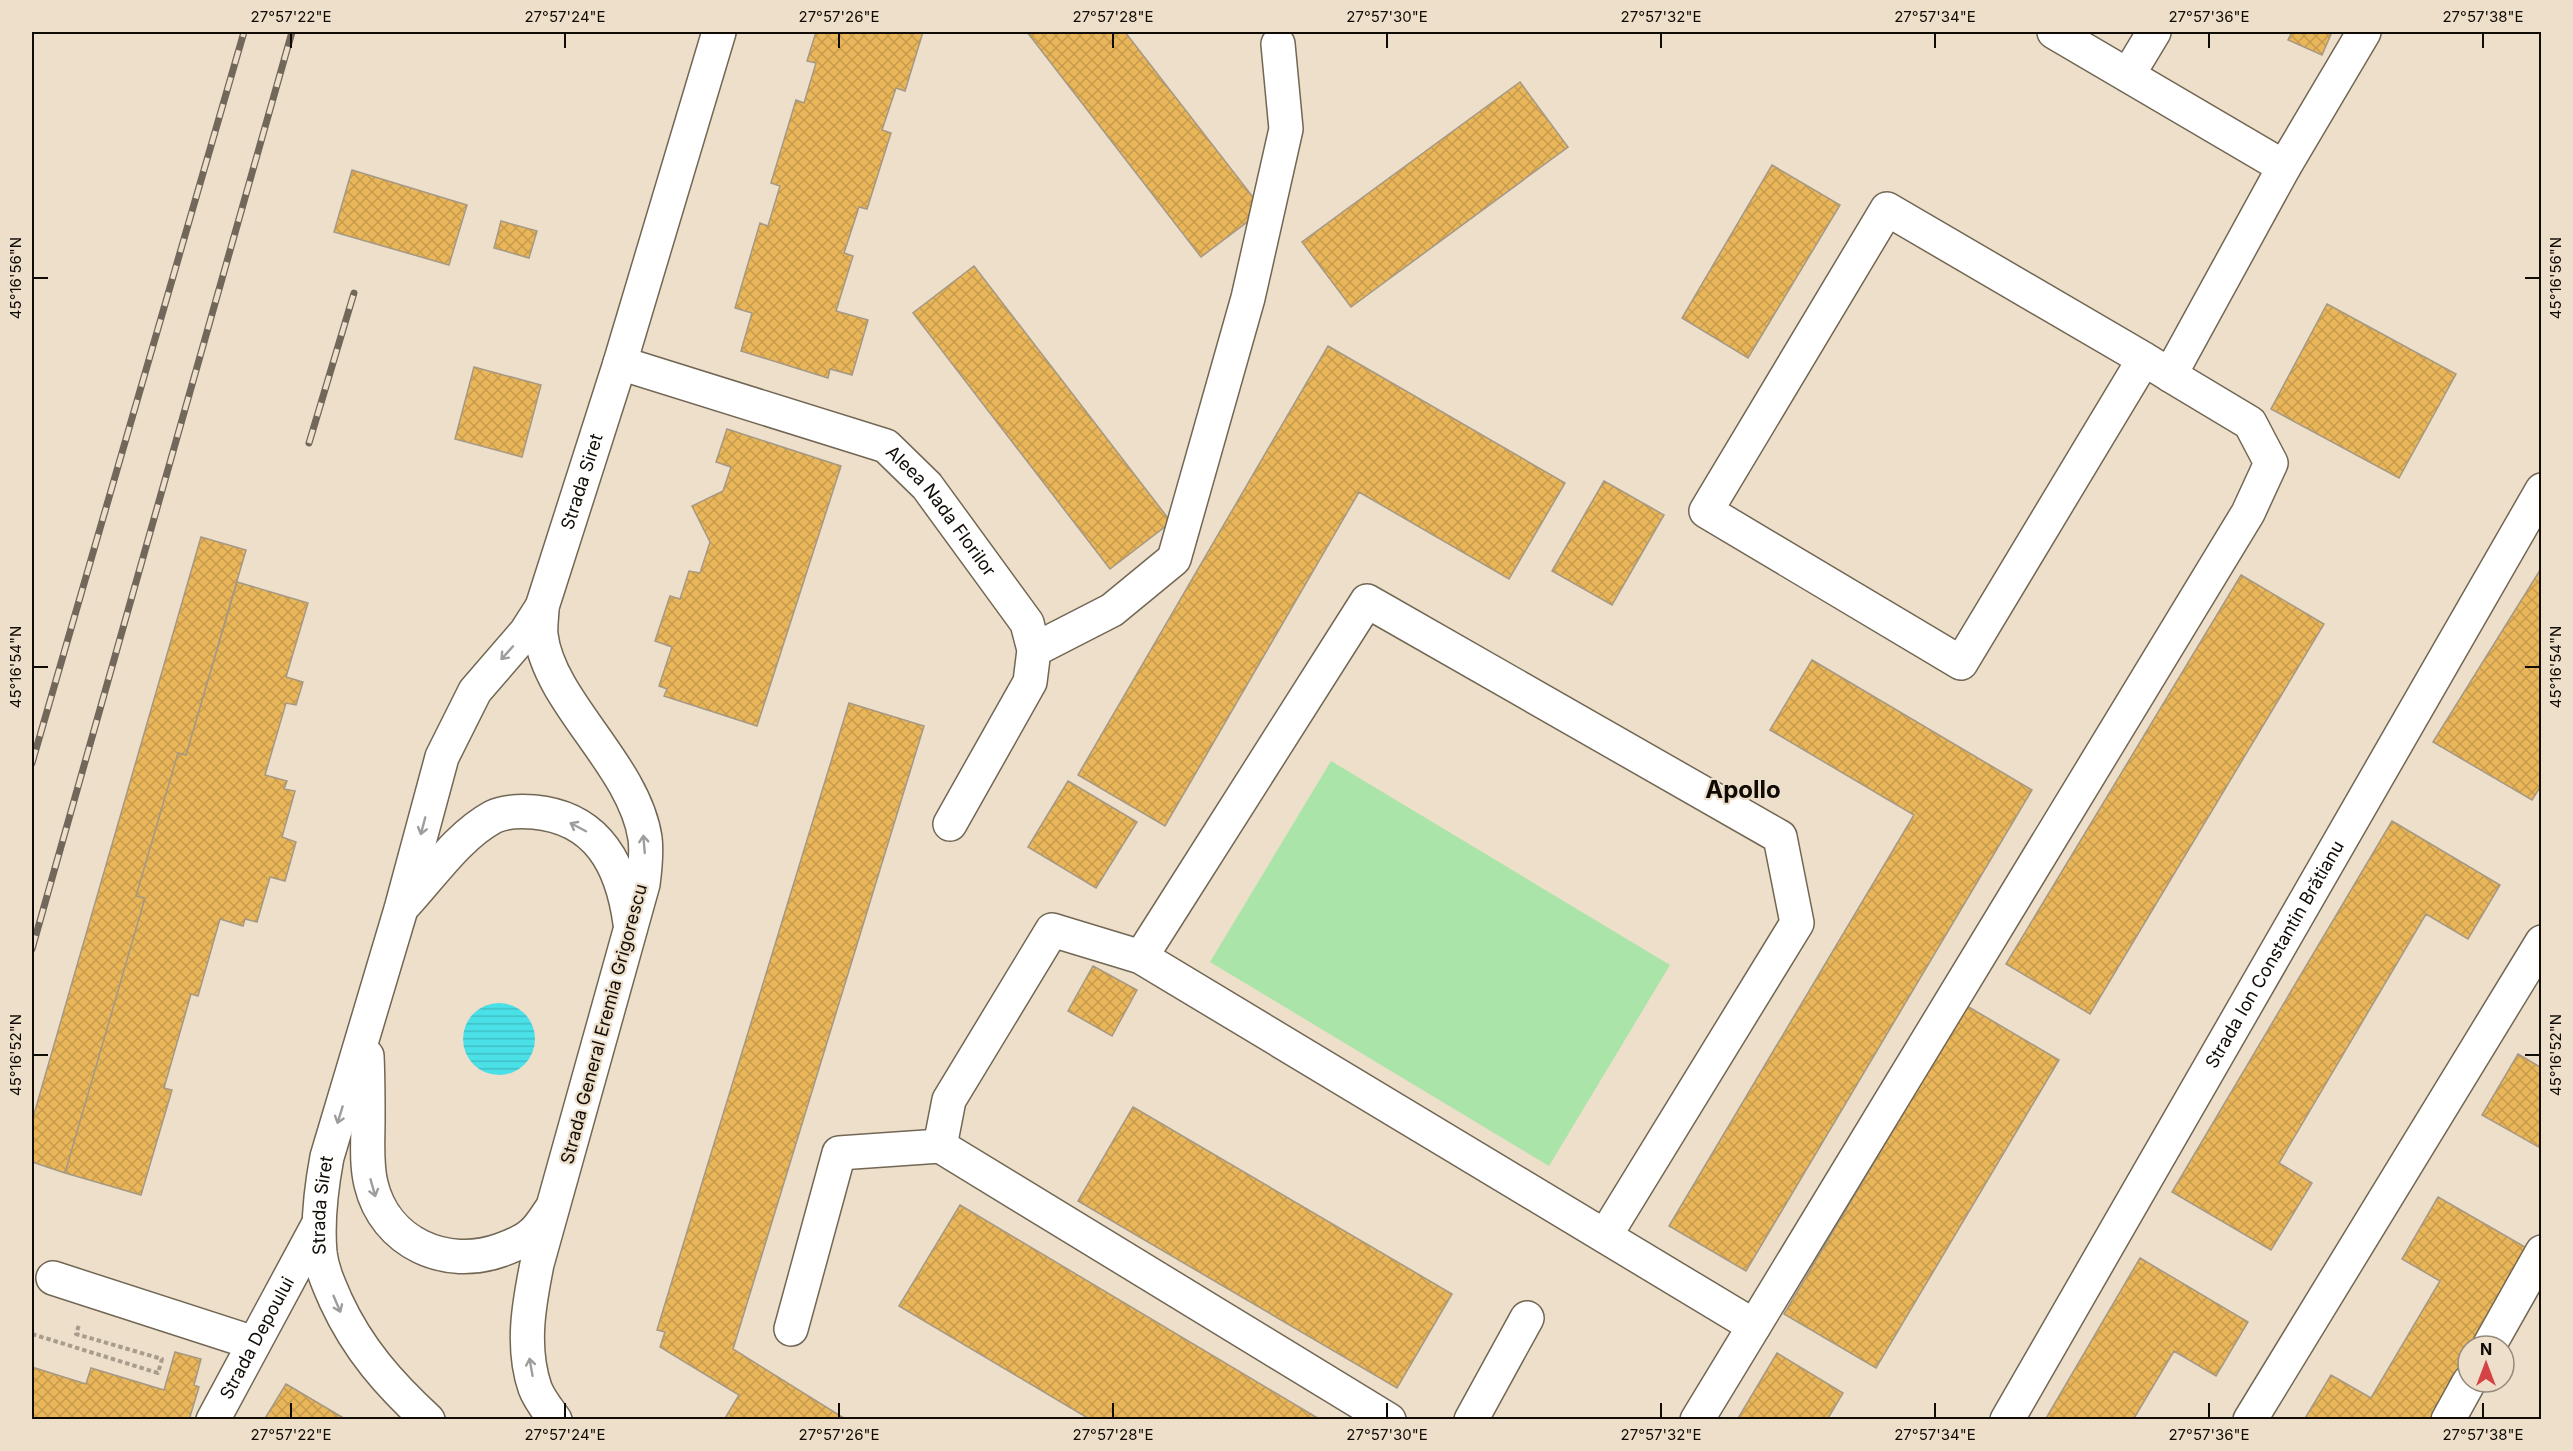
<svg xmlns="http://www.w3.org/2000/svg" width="2573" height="1451" font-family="Inter,sans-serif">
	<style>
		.grass { fill: #aae4a8 }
		.water { fill: url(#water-rules) }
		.building { fill: url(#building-cross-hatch); stroke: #a59884; stroke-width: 1.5 }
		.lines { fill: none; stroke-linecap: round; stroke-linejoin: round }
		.minor-casing { stroke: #726754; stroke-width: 36 }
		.path { stroke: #a89d8c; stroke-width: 4; stroke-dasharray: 4.5 3; stroke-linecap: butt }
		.minor { stroke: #fff; stroke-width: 33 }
		.rail-casing { stroke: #71685b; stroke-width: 7 }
		.rail { stroke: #eddfca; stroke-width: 4.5; stroke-dasharray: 14; stroke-linecap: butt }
		.oneway { stroke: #9f9d9b }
		.ticks { fill: none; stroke: #100b05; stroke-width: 2 }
		.labels { text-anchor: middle; stroke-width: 4.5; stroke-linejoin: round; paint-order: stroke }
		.street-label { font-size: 18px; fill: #100b05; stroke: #eddfca }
		.district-label { font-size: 24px; font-weight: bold; fill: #100b05; stroke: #eddfca }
		.neatline { fill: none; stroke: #100b05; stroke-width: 2 }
		.ticks-label { font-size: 15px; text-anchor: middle; fill: #100b05 }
	</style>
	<defs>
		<pattern id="water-rules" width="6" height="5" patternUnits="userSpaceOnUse" patternTransform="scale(1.5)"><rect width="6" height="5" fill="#4ae0e7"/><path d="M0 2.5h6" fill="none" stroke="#40bfc5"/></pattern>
		<pattern id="building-cross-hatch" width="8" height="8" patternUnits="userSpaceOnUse" patternTransform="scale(1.5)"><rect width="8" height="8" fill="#e9b65a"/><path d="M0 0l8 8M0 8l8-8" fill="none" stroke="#c79b4d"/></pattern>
	</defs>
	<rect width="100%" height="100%" fill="#eddfca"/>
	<!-- grass -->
	<path class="grass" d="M1331 761 1670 965 1549 1166 1210 962Z"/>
	<!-- water -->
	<path class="water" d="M463 1039a36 36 0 1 1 72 0a36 36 0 1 1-72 0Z"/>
	<!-- building -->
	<path class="building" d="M816 32H923L905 91 896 88 882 130 891 133 867 209 859 207 844 253 853 256 836 311 868 320 852 375 830 369 828 378 741 351 752 313 735 308 760 223 768 226 780 186 771 183 796 100 804 103 816 63 807 61Z
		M1027 32H1125L1263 210 1201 257Z
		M2292 32H2332L2322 55 2288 40Z
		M1520 82 1568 147 1351 307 1302 242Z
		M1772 165 1840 205 1748 358 1682 318Z
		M352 170 467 205 449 265 334 232Z
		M501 221 537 231 529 258 494 248Z
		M974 266 1171 522 1110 569 913 313Z
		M2327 304 2456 374 2399 478 2271 409Z
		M1328 346 1565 483 1509 579 1359 492 1165 826 1078 775Z
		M474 367 541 385 522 457 455 439Z
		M727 429 841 466 757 726 664 696 667 689 659 686 672 647 655 641 670 596 680 599 689 571 700 573 710 542 692 506 723 491 731 467 716 462Z
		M1604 481 1664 515 1612 605 1552 571Z
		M201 537 246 550 186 755 178 753 136 896 145 898 65 1173 32 1162V1121Z
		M2542 567V709L2539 712 2542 714V784L2532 800 2433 742Z
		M2241 575 2324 624 2090 1014 2006 964Z
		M237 582 308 603 286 677 303 682 296 705 286 703 265 775 287 781 284 789 295 791 282 837 296 842 285 881 270 877 257 922 245 919 243 926 220 919 198 996 191 994 164 1088 172 1090 141 1195 65 1173 145 898 136 896 178 753 186 755Z
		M1812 660 2032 790 1746 1271 1669 1226 1914 815 1770 730Z
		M849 703 924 726 733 1349 847 1420H724L739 1395 660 1347 665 1332 657 1330Z
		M1068 781 1137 822 1096 888 1028 847Z
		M2392 821 2500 885 2468 939 2426 914 2279 1163 2312 1183 2271 1250 2172 1192Z
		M1093 966 1137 990 1112 1036 1068 1011Z
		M1967 1006 2059 1060 1876 1368 1784 1314Z
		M2518 1054 2542 1068V1149L2482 1115Z
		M1133 1107 1452 1294 1397 1388 1078 1201Z
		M2438 1197 2532 1251 2476 1346H2468V1360L2433 1420H2304L2331 1375 2371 1398 2440 1281 2402 1259Z
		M960 1205 1321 1420H1091L899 1306Z
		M2140 1258 2248 1322 2216 1376 2174 1351 2133 1420H2045Z
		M175 1352 201 1359 194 1385 199 1387 189 1420H32V1367L86 1384 91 1368 164 1390Z
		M1777 1353 1843 1393 1827 1420H1737Z
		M286 1384 347 1420H264Z"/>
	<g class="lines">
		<defs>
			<g id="minor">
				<path d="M2054 32 2284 167 2170 375 2144 359 1887 209 1706 511 1961 663 2144 359"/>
				<path d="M2128 75 2154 32"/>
				<path d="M2284 167 2364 32"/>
				<path id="s1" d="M620 363 886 446 927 486 1027 623 1034 650 1030 682 950 824"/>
				<path d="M542 607C542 616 540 626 541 635 549 702 634 765 645 838 647 853 645 869 643 884L537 1264C529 1304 521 1347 535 1388 539 1399 548 1410 555 1420"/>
				<path d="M1034 650 1112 610 1174 559 1248 298 1286 129 1278 44"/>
				<path d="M405 904C432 875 458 836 493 817 505 811 520 811 534 812 598 818 622 865 630 923"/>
				<path d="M1141 957 1367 601 1780 837 1797 923 1605 1236"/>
				<path d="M367 1056C368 1077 368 1099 368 1120 368 1141 366 1164 371 1184 385 1243 446 1270 501 1250 512 1246 525 1241 533 1233 540 1227 545 1218 550 1211"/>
				<path d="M940 1146 949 1100 1052 930 1141 957 1754 1326"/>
				<path d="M53 1278 254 1343"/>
				<path d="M791 1329 839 1153 940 1146 1389 1420"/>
				<path d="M2489 1346 2542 1252"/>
				<path id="s2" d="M213 1420 318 1225"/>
				<path id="s3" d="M428 1420C389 1384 358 1349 336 1301 329 1285 322 1270 320 1253 317 1220 321 1189 327 1157L401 909 442 757 475 691 526 632 542 607 620 363 719 32"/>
				<path d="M1471 1420 1527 1318"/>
				<path d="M1697 1420 2248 513 2271 463 2250 423 2170 375"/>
				<path id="s4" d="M2007 1420 2542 490"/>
				<path d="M2250 1420 2542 942"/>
				<path d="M2448 1420 2469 1382"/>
			</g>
		</defs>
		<!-- minor casing -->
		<use href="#minor" class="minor-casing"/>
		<!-- path -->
		<path class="path" d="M32 1334 158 1373 162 1359 76 1334 79 1325"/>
		<!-- minor -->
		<use href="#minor" class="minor"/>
		<defs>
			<path id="rail" d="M309 443 354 293
				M32 763 244 32
				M32 949 292 32"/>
		</defs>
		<!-- rail casing -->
		<use href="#rail" class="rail-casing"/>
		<!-- rail -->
		<use href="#rail" class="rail"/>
	</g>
	<!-- one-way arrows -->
	<defs><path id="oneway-shaft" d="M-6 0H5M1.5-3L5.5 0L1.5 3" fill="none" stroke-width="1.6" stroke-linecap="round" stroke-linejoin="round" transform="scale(1.5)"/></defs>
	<g class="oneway">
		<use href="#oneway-shaft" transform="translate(507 653) rotate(132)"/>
		<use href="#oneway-shaft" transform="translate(423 826) rotate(105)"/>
		<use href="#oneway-shaft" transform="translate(578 827) rotate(-152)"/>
		<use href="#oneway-shaft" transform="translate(644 844) rotate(-95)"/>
		<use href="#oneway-shaft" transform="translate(340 1115) rotate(107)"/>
		<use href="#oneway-shaft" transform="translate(373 1188) rotate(74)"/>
		<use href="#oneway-shaft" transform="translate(337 1304) rotate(67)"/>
		<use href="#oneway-shaft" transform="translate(531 1367) rotate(-100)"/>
	</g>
	<!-- ticks -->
	<path class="ticks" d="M291 33V48M565 33V48M839 33V48M1113 33V48M1387 33V48M1661 33V48M1935 33V48M2209 33V48M2483 33V48M33 278H48M2525 278H2540M33 667H48M2525 667H2540M33 1055H48M2525 1055H2540M291 1403V1418M565 1403V1418M839 1403V1418M1113 1403V1418M1387 1403V1418M1661 1403V1418M1935 1403V1418M2209 1403V1418M2483 1403V1418"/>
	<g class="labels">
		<!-- street labels -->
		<g class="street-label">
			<text dy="6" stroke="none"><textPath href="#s3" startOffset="1028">Strada Siret</textPath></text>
			<text dy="6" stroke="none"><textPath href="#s1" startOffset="364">Aleea Nada Florilor</textPath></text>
			<text dy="6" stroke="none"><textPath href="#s4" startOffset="537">Strada Ion Constantin Brătianu</textPath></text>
			<text transform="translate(604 1024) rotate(-75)" y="6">Strada General Eremia Grigorescu</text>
			<text dy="6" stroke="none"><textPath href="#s3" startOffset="250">Strada Siret</textPath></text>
			<text dy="6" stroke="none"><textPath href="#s2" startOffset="93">Strada Depoului</textPath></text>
		</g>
		<!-- district labels -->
		<g class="district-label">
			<text x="1743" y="798">Apollo</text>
		</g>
	</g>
	<!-- border -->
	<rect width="2573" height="1451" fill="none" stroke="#eddfca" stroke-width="66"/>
	<!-- north arrow -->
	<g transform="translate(2486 1364)"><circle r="28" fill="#eddfca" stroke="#958a7b" stroke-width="1.5"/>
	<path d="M0-4.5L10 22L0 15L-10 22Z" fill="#d44447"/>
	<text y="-9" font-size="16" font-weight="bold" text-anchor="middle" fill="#100b05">N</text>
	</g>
	<rect x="33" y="33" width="2507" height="1385" class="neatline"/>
	<g class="ticks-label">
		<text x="291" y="22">27°57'22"E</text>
		<text x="565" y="22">27°57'24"E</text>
		<text x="839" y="22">27°57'26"E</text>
		<text x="1113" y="22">27°57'28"E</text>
		<text x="1387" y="22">27°57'30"E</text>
		<text x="1661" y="22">27°57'32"E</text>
		<text x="1935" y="22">27°57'34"E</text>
		<text x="2209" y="22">27°57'36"E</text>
		<text x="2483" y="22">27°57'38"E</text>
		<text transform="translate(16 278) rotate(-90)" y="5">45°16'56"N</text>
		<text transform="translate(2556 278) rotate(-90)" y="5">45°16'56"N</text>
		<text transform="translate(16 667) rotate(-90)" y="5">45°16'54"N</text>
		<text transform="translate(2556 667) rotate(-90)" y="5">45°16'54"N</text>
		<text transform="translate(16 1055) rotate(-90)" y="5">45°16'52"N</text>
		<text transform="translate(2556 1055) rotate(-90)" y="5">45°16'52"N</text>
		<text x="291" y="1440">27°57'22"E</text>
		<text x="565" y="1440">27°57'24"E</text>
		<text x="839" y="1440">27°57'26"E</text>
		<text x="1113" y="1440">27°57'28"E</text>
		<text x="1387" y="1440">27°57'30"E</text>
		<text x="1661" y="1440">27°57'32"E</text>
		<text x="1935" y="1440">27°57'34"E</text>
		<text x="2209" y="1440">27°57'36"E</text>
		<text x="2483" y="1440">27°57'38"E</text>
	</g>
</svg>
